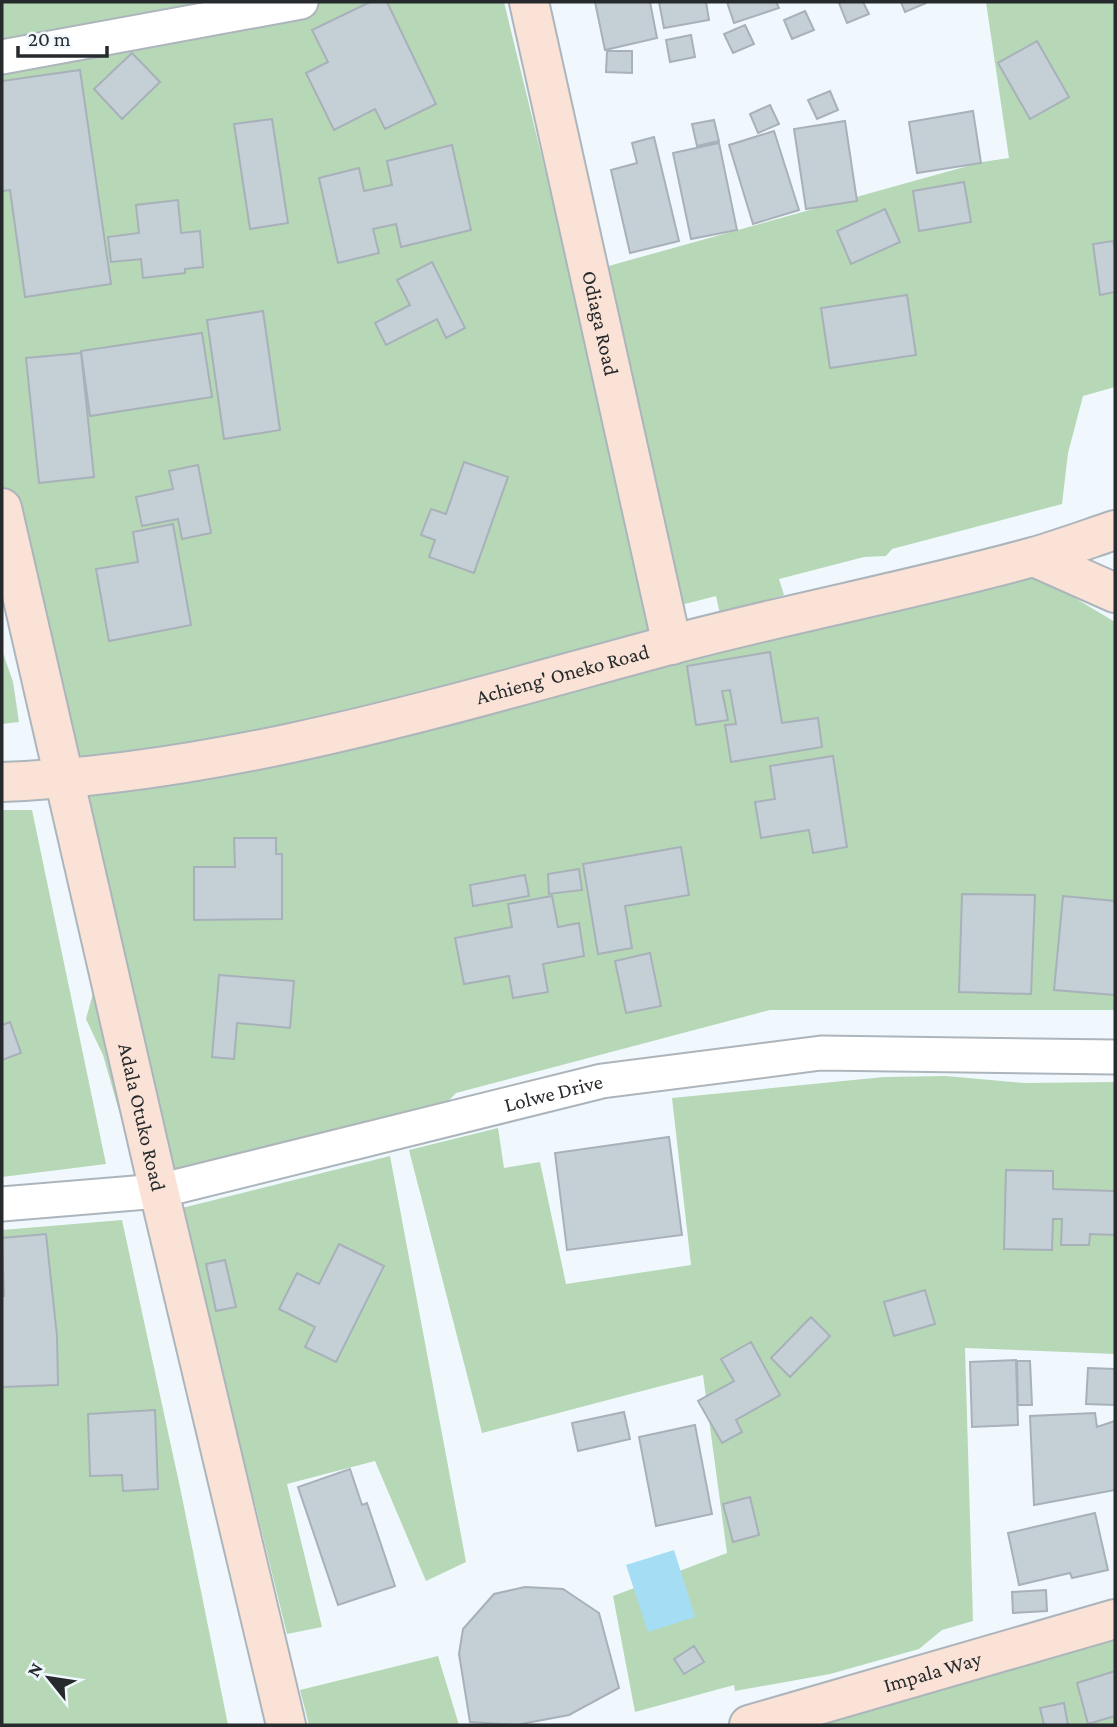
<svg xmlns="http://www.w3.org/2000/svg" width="1117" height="1727" font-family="'Crimson Pro',serif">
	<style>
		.green { fill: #b6d8b6 }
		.water { fill: #a5ddf5 }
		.building { fill: #c5cfd6; stroke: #a8b1b9; stroke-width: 2 }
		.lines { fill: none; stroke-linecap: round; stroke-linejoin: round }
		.street-casing { stroke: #acb5bc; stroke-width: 37 }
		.secondary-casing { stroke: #acb5bc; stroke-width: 42 }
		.street { stroke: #fff; stroke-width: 33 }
		.secondary { stroke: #fae3d6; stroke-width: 38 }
		.labels { text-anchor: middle; stroke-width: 5; stroke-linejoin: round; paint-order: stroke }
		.street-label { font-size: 21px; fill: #262a2c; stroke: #f0f8fe }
	</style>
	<rect width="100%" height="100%" fill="#f0f8fe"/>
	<!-- green -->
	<path class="green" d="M2 2H504L666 666 684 656 1030 571 1115 622V1010H770L456 1093 436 1114 171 1172 137 1174 103 1055 86 1019 95 986 2 542Z
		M986 2H1115V387L1083 396 1068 453 1062 504 892 549 886 556 864 557 779 579 784 595 720 614 716 596 681 605 605 267 982 162 1009 158Z
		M2 650 13 682 19 722 2 724Z
		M2 810H32L106 1164 2 1177Z
		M946 1076 1025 1083 1115 1082V1354L965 1348 973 1621 942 1630 919 1649 830 1674 735 1691 734 1685 635 1712 613 1596 727 1553 703 1375 482 1433 409 1150 498 1128 504 1168 540 1162 566 1284 691 1265 672 1098 884 1077Z
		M390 1156 466 1562 426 1581 375 1461 287 1484 322 1627 287 1634 182 1208Z
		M122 1220 181 1492 228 1725H2V1230Z
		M1115 1639V1725H813Z
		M438 1656 459 1725H309L300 1690Z"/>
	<!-- water -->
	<path class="water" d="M674 1550 695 1617 648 1632 626 1565Z"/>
	<!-- building -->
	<path class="building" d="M370 2H387L436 104 385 129 375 109 334 130 306 73 328 62 312 30Z
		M595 2H650L657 38 605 50Z
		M659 2H706L709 20 664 28Z
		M727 2H776L779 8 734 23Z
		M843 2H863L869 14 847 23 839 3Z
		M901 2H926V3L905 12Z
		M805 11 814 30 792 39 784 20Z
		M745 25 754 44 733 53 724 34Z
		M691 35 695 57 670 62 666 40Z
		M1037 41 1069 97 1030 119 998 63Z
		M607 51H632V73L606 72Z
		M132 53 160 82 122 119 94 89Z
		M80 70 111 284 25 297 10 190 2 191V81Z
		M830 91 838 110 817 119 808 100Z
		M770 105 779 124 758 133 750 114Z
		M973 111 981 163 917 173 909 122Z
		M272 119 288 223 250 229 234 124Z
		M714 120 719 141 697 146 692 124Z
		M845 121 857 201 806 209 794 129Z
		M774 131 799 210 753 224 729 145Z
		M654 137 679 241 630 253 611 170 637 163 632 143Z
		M719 143 737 230 691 239 673 153Z
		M452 145 471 230 401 247 396 224 373 229 379 253 338 263 319 178 359 168 364 191 392 185 387 161Z
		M964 182 971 222 919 231 913 191Z
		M178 200 181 233 200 231 203 267 185 269V273L143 278 141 259 111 262 108 237 139 233 136 205Z
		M885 209 900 242 851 264 837 231Z
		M1113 241 1115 248V292L1100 295 1093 244Z
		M432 262 465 328 446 338 437 319 386 345 375 323 410 305 397 280Z
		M907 295 916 355 830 368 821 308Z
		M263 311 280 430 224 439 207 320Z
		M202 333 212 397 90 416 81 351Z
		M81 353 94 477 39 483 26 358Z
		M464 462 508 477 474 573 429 557 435 540 421 535 431 509 446 514Z
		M198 465 211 533 182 539 178 519 142 526 136 497 173 489 169 471Z
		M173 524 191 625 109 641 96 569 138 562 133 532Z
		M770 652 782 723 818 718 822 747 731 762 725 725 736 724 730 690 722 691 728 720 696 725 687 666Z
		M833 756 847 847 813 853 809 830 761 838 755 802 775 799 770 766Z
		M234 838H276V854H282V919L194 920V867H235Z
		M681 847 689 895 625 906 632 948 598 954 583 864Z
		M579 869 582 890 549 894 548 874Z
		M525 875 529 896 473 906 470 885Z
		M962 894 1035 895 1031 994 959 992Z
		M552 896 558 927 579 923 584 956 543 964 548 992 513 998 509 976 464 984 455 938 512 927 508 904Z
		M1063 896 1115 901V995L1054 990Z
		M650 953 661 1006 626 1013 615 961Z
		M219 975 294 981 290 1028 237 1023 234 1059 212 1057Z
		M10 1022 21 1053 2 1060V1025Z
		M669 1137 682 1235 567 1250 555 1153Z
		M1006 1170 1053 1171V1189L1115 1191V1235L1090 1234 1089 1245H1061L1062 1219H1053L1052 1250 1004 1249Z
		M46 1234 57 1336 58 1385 2 1387V1296H4L2 1238Z
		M339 1244 384 1266 336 1362 305 1347 315 1327 279 1309 297 1273 319 1284Z
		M225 1260 236 1307 216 1311 206 1264Z
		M925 1290 935 1324 894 1336 884 1302Z
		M811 1317 830 1336 790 1377 771 1358Z
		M751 1342 780 1395 736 1420 742 1432 722 1443 698 1401 734 1381 721 1359Z
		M1016 1360 1018 1425 972 1427 970 1362Z
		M1017 1361H1030L1032 1405H1018Z
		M1088 1368 1115 1369V1405L1086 1404Z
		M155 1410 158 1489 123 1491 122 1475 90 1476 88 1414Z
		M624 1412 630 1439 578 1451 572 1423Z
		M1095 1413 1097 1427 1115 1421V1490L1034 1505 1030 1416Z
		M695 1425 712 1514 656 1526 639 1437Z
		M350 1469 362 1505 367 1503 395 1586 338 1605 298 1487Z
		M750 1497 759 1535 733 1542 723 1504Z
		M1095 1513 1108 1570 1072 1578 1070 1573 1019 1585 1008 1533Z
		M525 1587 563 1589 599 1613 619 1688 569 1715 516 1725 470 1722 459 1654 463 1629 494 1594Z
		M1046 1590 1047 1611 1013 1613 1012 1592Z
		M694 1646 704 1662 684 1674 674 1659Z
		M1115 1671V1716L1088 1724 1077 1683Z
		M1064 1703 1068 1725H1044L1040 1708Z"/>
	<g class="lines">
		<defs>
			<g id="street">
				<path d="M2 57 301 2"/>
				<path id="s1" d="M2 1204 159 1191 602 1081 821 1053 1115 1057"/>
			</g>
			<g id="secondary">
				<path id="s2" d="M529 2 672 645"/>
				<path id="s3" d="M2 508 159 1191 286 1725"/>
				<path d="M1034 557 1115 593"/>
				<path id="s4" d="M2 782C226 774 454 703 670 645 790 613 913 590 1033 557 1061 549 1088 539 1115 530"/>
				<path id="s5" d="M749 1725 1115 1619"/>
			</g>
		</defs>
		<!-- street casing -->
		<use href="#street" class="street-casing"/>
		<!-- secondary casing -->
		<use href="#secondary" class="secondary-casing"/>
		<!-- street -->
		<use href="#street" class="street"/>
		<!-- secondary -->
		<use href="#secondary" class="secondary"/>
	</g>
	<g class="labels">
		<!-- street labels -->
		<g class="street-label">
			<text dy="7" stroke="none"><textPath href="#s2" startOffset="329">Odiaga Road</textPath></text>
			<text dy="7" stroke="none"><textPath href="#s4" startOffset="572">Achieng' Oneko Road</textPath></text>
			<text dy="7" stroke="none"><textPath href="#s1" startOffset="564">Lolwe Drive</textPath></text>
			<text dy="7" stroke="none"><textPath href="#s3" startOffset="625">Adala Otuko Road</textPath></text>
			<text dy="7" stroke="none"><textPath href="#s5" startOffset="191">Impala Way</textPath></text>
		</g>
	</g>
	<!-- border -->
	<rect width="1117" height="1727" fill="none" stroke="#262a2c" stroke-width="7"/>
	<!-- north arrow -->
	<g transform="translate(49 1678) rotate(300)" stroke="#f0f8fe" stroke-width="5" paint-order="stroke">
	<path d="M0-5L12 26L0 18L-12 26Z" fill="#262a2c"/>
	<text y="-10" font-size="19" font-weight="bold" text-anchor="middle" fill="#262a2c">N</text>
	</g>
	<!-- scale -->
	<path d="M18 46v10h89v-10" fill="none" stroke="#262a2c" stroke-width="3.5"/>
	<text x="28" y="46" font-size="21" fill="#262a2c" stroke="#f0f8fe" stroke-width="5" paint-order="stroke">20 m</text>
</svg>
